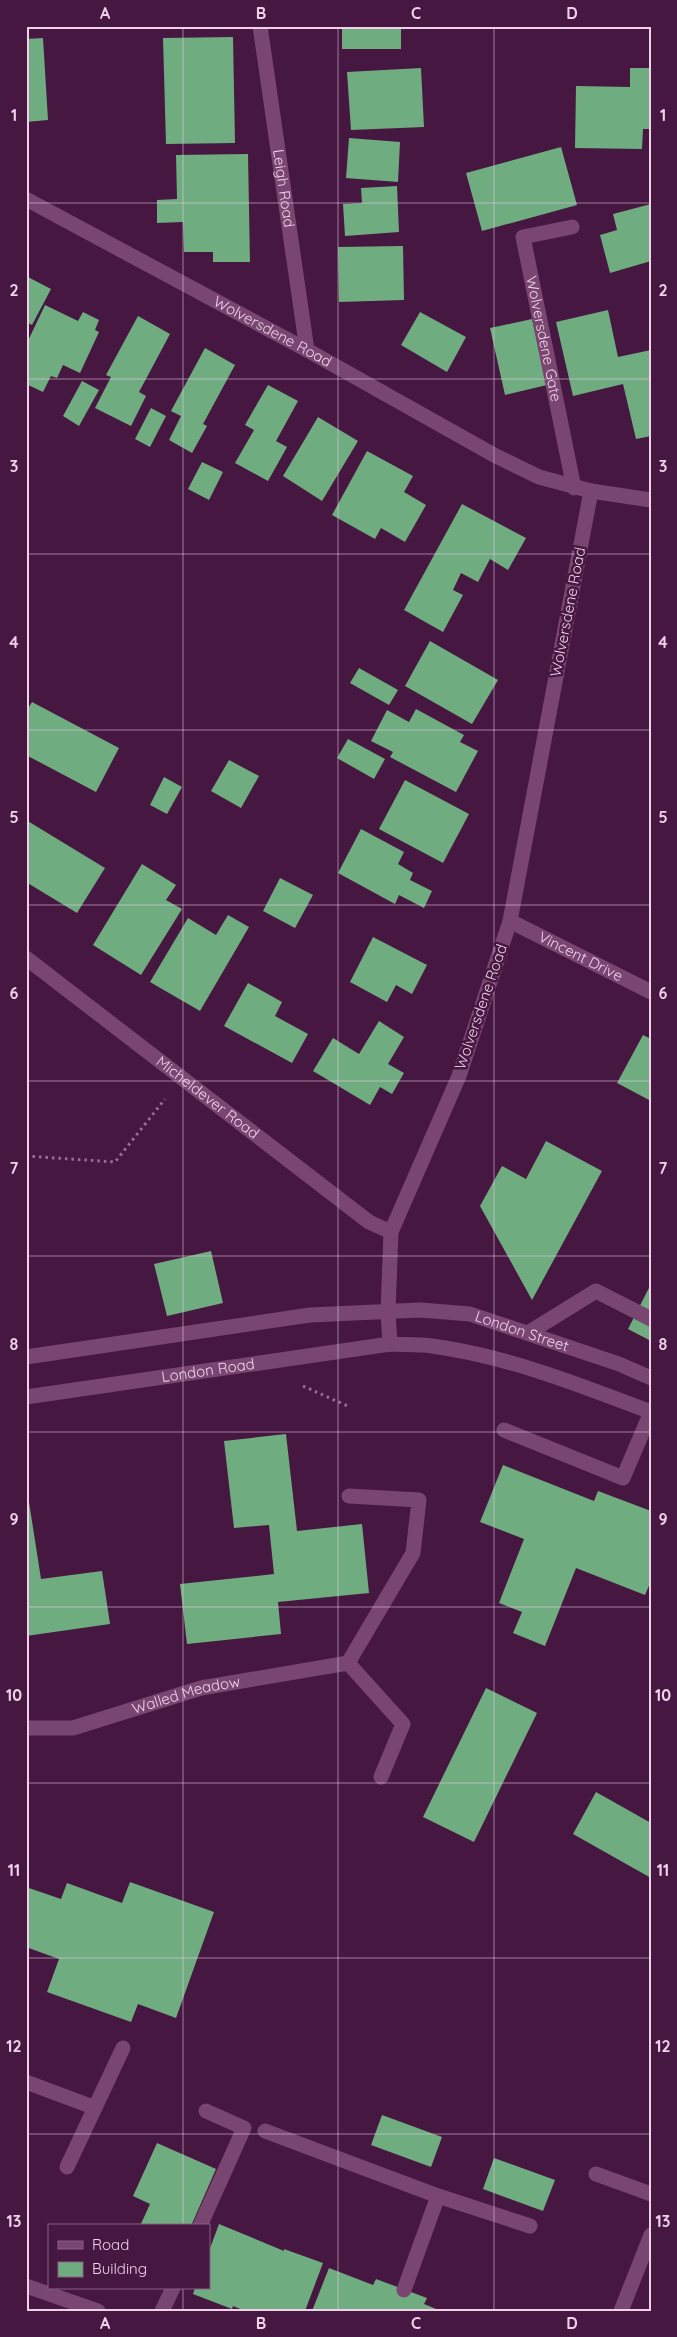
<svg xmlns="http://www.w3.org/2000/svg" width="677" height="2337" font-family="Quicksand,sans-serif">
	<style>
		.building { fill: #6fad80 }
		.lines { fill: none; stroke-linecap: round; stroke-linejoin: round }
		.path { stroke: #977091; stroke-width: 3; stroke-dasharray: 2.5 4; stroke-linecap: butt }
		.lane { stroke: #794672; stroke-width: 15 }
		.street { stroke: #794672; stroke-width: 15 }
		.secondary { stroke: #794672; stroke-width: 15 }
		.grid { fill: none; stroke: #efd1e9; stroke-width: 1; stroke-opacity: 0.55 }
		.labels { text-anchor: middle; stroke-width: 5; stroke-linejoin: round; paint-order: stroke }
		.street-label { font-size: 15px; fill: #efd1e9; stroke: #461741 }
		.neatline { fill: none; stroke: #efd1e9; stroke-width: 2 }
		.grid-label { font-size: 16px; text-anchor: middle; font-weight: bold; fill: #efd1e9 }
	</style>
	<rect width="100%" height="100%" fill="#461741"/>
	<!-- building -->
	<path class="building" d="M342 26H401V49H342Z
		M233 37 235 143 166 144 163 38Z
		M43 38 48 120 26 122V39Z
		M421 68 424 127 351 130 347 72Z
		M630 68H651V129H643L642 149 575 148 576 86 630 87Z
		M349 138 400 142 398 182 346 178Z
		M561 147 577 205 482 231 466 173Z
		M248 154 250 262H213V252H184L183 222 157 223V200L177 199 176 155Z
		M397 186 399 232 345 236 343 204 362 203 361 188Z
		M651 204V261L610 273 600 235 617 230 613 214Z
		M403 246 404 300 339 302 338 247Z
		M26 276 51 289 32 325 26 322Z
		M45 305 78 321 83 312 99 320 95 330 99 332 80 373 63 365 57 378 51 376 43 392 26 384V371L29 367 26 365V345Z
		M608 310 618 357 651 350V436L636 439 623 384 573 396 556 322Z
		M420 312 466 337 447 372 401 345Z
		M138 316 170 334 139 392 146 396 131 426 95 408 111 377 106 375Z
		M532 319 547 385 505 395 490 328Z
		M205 348 235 365 203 424 207 426 192 453 169 440 181 416 171 411Z
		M82 381 99 390 79 426 63 416Z
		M268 385 298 401 276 441 287 447 268 481 235 463 254 430 245 425Z
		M151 408 166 416 150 447 135 439Z
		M318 417 358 441 322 501 283 476Z
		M367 451 413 476 404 492 426 505 405 542 381 528 375 539 332 515Z
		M202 462 223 472 209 500 188 489Z
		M462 504 526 538 508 570 490 559 478 582 461 573 453 590 463 595 443 632 404 610Z
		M430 641 498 680 472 724 405 686Z
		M359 668 398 690 389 705 350 683Z
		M32 702 119 748 96 792 26 755V712Z
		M416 709 464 735 460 742 478 751 456 792 390 757 393 752 371 741 387 710 409 722Z
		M348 739 385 759 374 779 337 758Z
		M229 760 259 776 241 808 211 791Z
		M164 777 182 787 167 814 150 805Z
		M405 780 469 814 443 863 379 829Z
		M26 820 105 868 77 913 26 882Z
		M361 829 404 852 398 864 413 873 410 880 432 891 424 908 399 895 395 904 338 873Z
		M142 864 176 885 166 900 182 909 141 975 93 945Z
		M280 878 313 895 295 928 263 911Z
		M228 915 249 927 200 1011 150 982 188 918 216 935Z
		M373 937 427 965 412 994 396 985 387 1002 350 982Z
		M248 983 282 1002 275 1016 308 1034 292 1063 224 1026Z
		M379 1021 404 1037 388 1064 404 1073 392 1094 380 1087 370 1105 313 1071 333 1038 359 1054Z
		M643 1035 651 1039V1101L617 1083Z
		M546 1141 602 1171 532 1300 480 1206 502 1166 526 1179Z
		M211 1251 223 1303 167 1316 154 1264Z
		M651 1284V1341L628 1329Z
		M286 1434 297 1531 362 1524 369 1593 278 1602 281 1634 187 1644 180 1584 274 1574 269 1525 234 1528 224 1441Z
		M503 1465 594 1501 598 1491 651 1511V1581L645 1595 576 1568 545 1646 513 1633 522 1612 499 1603 524 1539 480 1522Z
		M26 1483 41 1579 102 1571 110 1624 26 1636Z
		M486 1688 537 1713 474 1842 423 1817Z
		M596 1792 651 1823V1878L573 1834Z
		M130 1882 214 1912 176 2018 138 2004 131 2022 47 1992 59 1959 26 1947V1887L61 1899 67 1883 122 1903Z
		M382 2115 442 2137 431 2167 371 2145Z
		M157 2143 216 2169 191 2226H140L150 2204 133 2196Z
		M494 2158 555 2180 543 2211 483 2189Z
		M219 2224 284 2251V2249L323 2263 305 2311H245L233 2306 232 2309 193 2294 195 2288H209V2251Z
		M329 2268 373 2285 376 2279 427 2298 424 2304 441 2311H312Z"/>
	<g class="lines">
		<!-- path -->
		<path class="path" d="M26 1156 115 1162 165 1099
			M303 1386 350 1407"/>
		<!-- lane -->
		<path class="lane" d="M528 1333 596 1291 651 1319
			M504 1430 623 1478 651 1412
			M349 1496 419 1500 413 1553 348 1663 403 1724 381 1777
			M265 2131 438 2196 530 2226
			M596 2174 651 2194
			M200 2226 244 2128 206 2111
			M404 2290 438 2196
			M162 2311 173 2288
			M621 2311 651 2235"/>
		<!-- street -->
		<g class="street">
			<path id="s1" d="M260 26 307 350"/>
			<path id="s2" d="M26 199 307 350 494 455 539 477 591 491 510 921 459 1076 391 1232 388 1312 390 1344"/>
			<path id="s3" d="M572 227 523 237 574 488"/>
			<path d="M591 491 651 500"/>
			<path id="s4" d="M510 921 651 992"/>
			<path id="s5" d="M26 958 369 1222 391 1232"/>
			<path id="s6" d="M26 1728H73L201 1688 348 1663"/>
			<path d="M26 2082 93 2107"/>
			<path d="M67 2167 123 2048"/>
			<path d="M26 2286 98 2311"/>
		</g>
		<!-- secondary -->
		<g class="secondary">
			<path id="s7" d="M26 1357 310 1315 420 1310 470 1314 619 1364 651 1378"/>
			<path id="s8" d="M26 1397 390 1344C403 1345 418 1344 432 1346 507 1356 580 1385 651 1412"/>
		</g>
	</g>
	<!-- grid -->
	<path class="grid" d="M183 26V2226M338 26V2311M494 26V2311M26 203H651M26 379H651M26 554H651M26 730H651M26 905H651M26 1081H651M26 1256H651M26 1432H651M26 1607H651M26 1783H651M26 1958H651M26 2134H651M183 2288V2311"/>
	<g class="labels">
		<!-- street labels -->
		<g class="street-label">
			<text dy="5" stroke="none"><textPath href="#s1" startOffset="164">Leigh Road</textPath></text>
			<text dy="5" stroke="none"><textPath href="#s2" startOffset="280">Wolversdene Road</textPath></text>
			<text dy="5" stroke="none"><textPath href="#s3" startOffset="154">Wolversdene Gate</textPath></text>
			<text transform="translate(568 612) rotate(-79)" y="5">Wolversdene Road</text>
			<text dy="5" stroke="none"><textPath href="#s4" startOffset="79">Vincent Drive</textPath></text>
			<text transform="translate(481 1007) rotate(-71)" y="5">Wolversdene Road</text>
			<text dy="5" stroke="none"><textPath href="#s5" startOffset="229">Micheldever Road</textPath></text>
			<text dy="5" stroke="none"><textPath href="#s7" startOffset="502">London Street</textPath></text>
			<text dy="5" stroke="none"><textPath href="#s8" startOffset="184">London Road</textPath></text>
			<text dy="5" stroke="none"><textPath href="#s6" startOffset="165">Walled Meadow</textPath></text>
		</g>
	</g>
	<!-- border -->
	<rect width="677" height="2337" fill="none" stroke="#461741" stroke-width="55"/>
	<!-- legend -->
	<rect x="48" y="2224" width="162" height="65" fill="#461741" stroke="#8a6184"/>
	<rect x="58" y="2241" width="25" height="8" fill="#794672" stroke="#8a6184"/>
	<text x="92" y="2250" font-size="15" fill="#efd1e9">Road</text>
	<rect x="58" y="2262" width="25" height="15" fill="#6fad80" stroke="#8a6184"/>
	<text x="92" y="2274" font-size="15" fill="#efd1e9">Building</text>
	<rect x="28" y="28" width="622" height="2282" class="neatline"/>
	<g class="grid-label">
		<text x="105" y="19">A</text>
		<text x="261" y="19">B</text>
		<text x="416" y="19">C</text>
		<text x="572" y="19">D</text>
		<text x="14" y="121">1</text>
		<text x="663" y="121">1</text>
		<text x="14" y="296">2</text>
		<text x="663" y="296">2</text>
		<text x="14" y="472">3</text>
		<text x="663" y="472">3</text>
		<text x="14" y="648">4</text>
		<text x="663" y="648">4</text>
		<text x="14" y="823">5</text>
		<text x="663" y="823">5</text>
		<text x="14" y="999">6</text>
		<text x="663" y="999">6</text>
		<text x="14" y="1174">7</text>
		<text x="663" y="1174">7</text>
		<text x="14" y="1350">8</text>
		<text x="663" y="1350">8</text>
		<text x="14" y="1525">9</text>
		<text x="663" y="1525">9</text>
		<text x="14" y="1701">10</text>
		<text x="663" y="1701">10</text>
		<text x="14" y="1876">11</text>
		<text x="663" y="1876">11</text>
		<text x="14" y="2052">12</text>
		<text x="663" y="2052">12</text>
		<text x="14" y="2227">13</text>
		<text x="663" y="2227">13</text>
		<text x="105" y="2329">A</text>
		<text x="261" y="2329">B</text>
		<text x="416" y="2329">C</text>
		<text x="572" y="2329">D</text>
	</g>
</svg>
